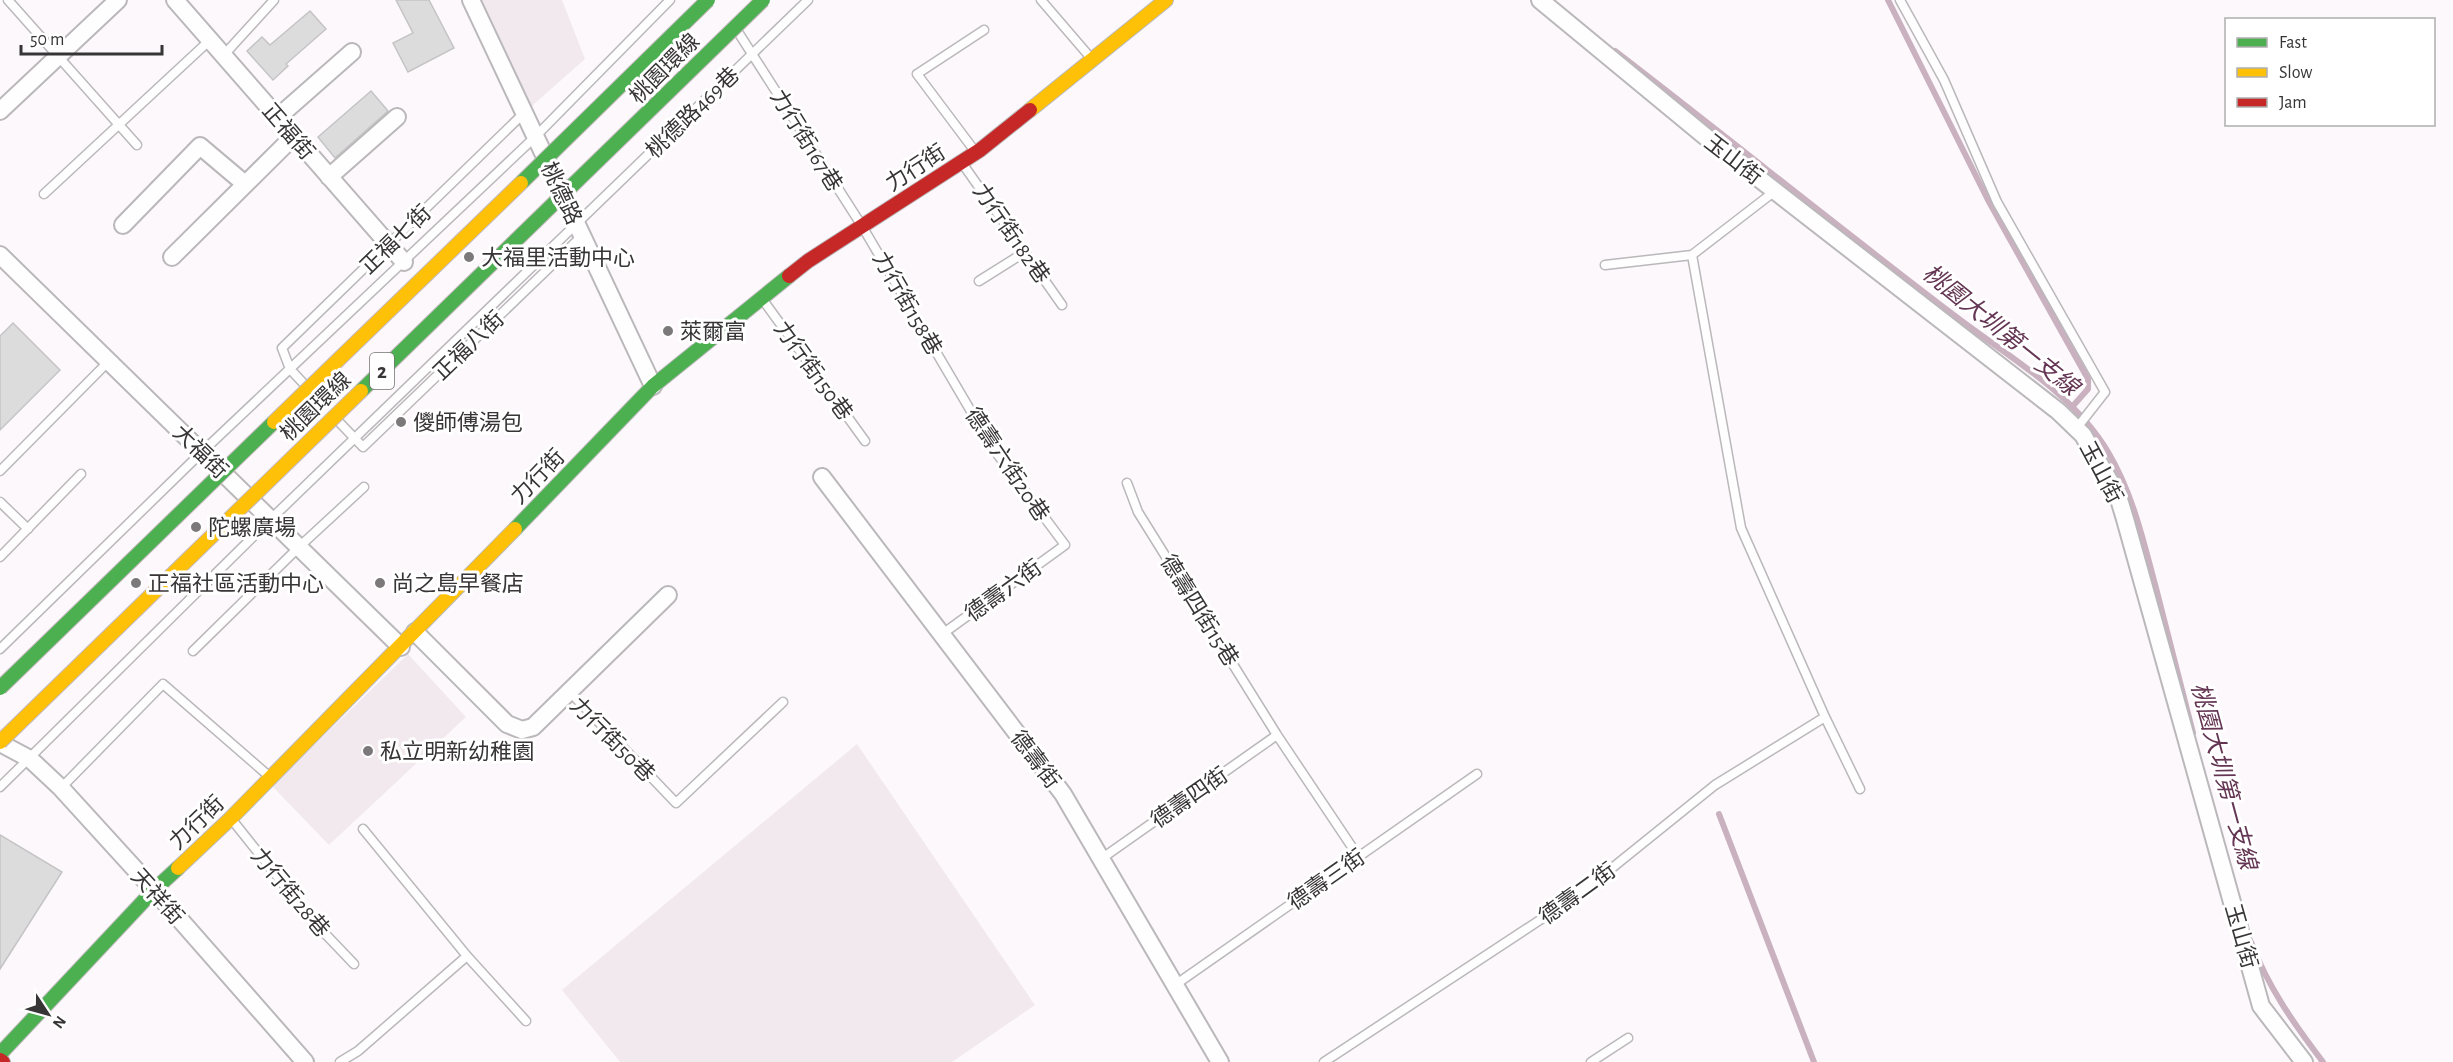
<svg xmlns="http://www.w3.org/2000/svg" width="2453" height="1062" font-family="'Alegreya Sans','Noto Sans TC',sans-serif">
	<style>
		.built { fill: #f2e9ee }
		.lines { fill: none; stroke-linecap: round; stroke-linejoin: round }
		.stream { stroke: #c9b1bf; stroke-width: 6 }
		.building { fill: #dddcdd; stroke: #c4c4c5; stroke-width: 1.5 }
		.lane-casing { stroke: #bab8ba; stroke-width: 11 }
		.street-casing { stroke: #bab8ba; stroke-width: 20 }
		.fast-casing { stroke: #bab8ba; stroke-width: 16 }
		.slow-casing { stroke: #bab8ba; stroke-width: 16 }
		.jam-casing { stroke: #bab8ba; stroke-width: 16 }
		.lane { stroke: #fffefe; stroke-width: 8 }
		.street { stroke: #fffefe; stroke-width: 16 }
		.fast { stroke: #4caf50; stroke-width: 14 }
		.slow { stroke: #ffc107; stroke-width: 14 }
		.jam { stroke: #c62828; stroke-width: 14 }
		.fast-bridge-casing { stroke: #c4b8bf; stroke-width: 16; stroke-linecap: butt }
		.slow-bridge-casing { stroke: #c4b8bf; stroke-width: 16; stroke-linecap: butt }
		.fast-bridge { stroke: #4caf50; stroke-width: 14 }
		.slow-bridge { stroke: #ffc107; stroke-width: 14 }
		.poi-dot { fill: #7c797b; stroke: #fff; stroke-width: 2 }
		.labels { text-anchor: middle; stroke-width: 6; stroke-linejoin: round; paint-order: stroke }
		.shield { fill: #fff; stroke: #737272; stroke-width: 1.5 }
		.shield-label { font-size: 21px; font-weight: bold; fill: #373536 }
		.street-label { font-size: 22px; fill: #373536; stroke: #fff }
		.poi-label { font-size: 22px; fill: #373536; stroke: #fff; text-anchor: start }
		.water-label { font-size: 24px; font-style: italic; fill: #643653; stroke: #fff }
	</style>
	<rect width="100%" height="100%" fill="#fdf8fb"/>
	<!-- built -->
	<path class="built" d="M481 0H562L585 59 524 113Z
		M408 654 466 717 329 845 272 786Z
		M857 744 1035 1005 952 1062H620L562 990Z"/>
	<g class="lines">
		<!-- stream -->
		<path class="stream" d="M1888 0 1988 200 2088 379V389L2072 407
			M1615 51C1728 138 1838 227 1951 313 2005 355 2072 391 2108 452 2133 494 2143 540 2156 588 2168 636 2181 685 2193 733
			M1719 814 1814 1062
			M2251 942C2268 987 2294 1024 2323 1062"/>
	</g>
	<!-- building -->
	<path class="building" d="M396 0H429L454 48 408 72 393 43 413 33Z
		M310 11 326 29 286 64 288 66 273 80 247 51 262 37 270 45Z
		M371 91 388 111 335 158 318 137Z
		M13 323 60 370 0 430V336Z
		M0 835 62 872 0 969Z"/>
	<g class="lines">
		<defs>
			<path id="lane" d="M8 0 137 145
				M1041 0 1090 57
				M1900 0 1944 80 1997 202 2105 392 2076 429
				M738 32 862 226 992 447 1065 545 941 635
				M223 56 274 0
				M974 150 917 74 984 30
				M962 163 1062 305
				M1775 191 1692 255 1741 528 1825 717 1860 789
				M44 194 210 40
				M1605 265 1692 255
				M979 281 1025 252
				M763 300 865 441
				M304 384 290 369 282 348 524 113
				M339 422 363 447 582 236
				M0 471 109 361
				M1127 483 1138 512 1277 735 1358 856
				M0 502 28 529
				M0 557 81 474
				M0 649 202 452 535 137 670 0
				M193 651 299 547 364 487
				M569 691 676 803 783 702
				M0 787 271 519 808 0
				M61 788 163 684 270 777
				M233 821 311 919 354 964
				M363 829 467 956 526 1021
				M1101 859 1277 735
				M1175 985 1477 774
				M340 1062 358 1051 467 956
				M1324 1062 1546 916 1612 868 1715 785 1825 717
				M1591 1062 1628 1038"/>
			<path id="street" d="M175 0 404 262
				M471 0 653 386
				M1540 0 1712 142 2058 411 2083 435 2118 496 2125 519 2261 1006 2304 1062
				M0 111 118 0
				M277 118 352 52
				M329 177 397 117
				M123 225 200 146 245 184
				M0 255 401 647
				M172 257 293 137
				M822 477 1063 794 1220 1062
				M415 632 507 724 522 730 533 727 668 595
				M0 743 30 759 61 788 154 890 305 1062"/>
			<path id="fast" d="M515 529 653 386 789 276
				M0 1054 154 890 178 868"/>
			<path id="slow" d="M1030 110 1166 0
				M178 868 231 818 515 529"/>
			<path id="jam" d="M789 276 808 261 980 150 1030 110
				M0 1060 3 1062"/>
		</defs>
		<!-- lane casing -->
		<use href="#lane" class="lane-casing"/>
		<!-- street casing -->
		<use href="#street" class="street-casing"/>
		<!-- fast casing -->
		<use href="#fast" class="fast-casing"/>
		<!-- slow casing -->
		<use href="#slow" class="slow-casing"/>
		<!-- jam casing -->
		<use href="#jam" class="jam-casing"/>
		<!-- lane -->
		<use href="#lane" class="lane"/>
		<!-- street -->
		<use href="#street" class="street"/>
		<!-- fast -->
		<use href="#fast" class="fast"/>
		<!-- slow -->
		<use href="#slow" class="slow"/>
		<!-- jam -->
		<use href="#jam" class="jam"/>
		<defs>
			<path id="fast-bridge" d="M521 183 708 0
				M361 391 763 0
				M0 688 274 422"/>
			<path id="slow-bridge" d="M274 422 521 183
				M0 742 361 391"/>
		</defs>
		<!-- fast-bridge casing -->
		<use href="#fast-bridge" class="fast-bridge-casing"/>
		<!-- slow-bridge casing -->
		<use href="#slow-bridge" class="slow-bridge-casing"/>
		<!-- fast-bridge -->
		<use href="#fast-bridge" class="fast-bridge"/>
		<!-- slow-bridge -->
		<use href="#slow-bridge" class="slow-bridge"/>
	</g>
	<!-- markers -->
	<g class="poi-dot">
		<circle cx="469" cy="257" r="6"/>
		<circle cx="668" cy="331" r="6"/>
		<circle cx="401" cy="422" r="6"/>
		<circle cx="196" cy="527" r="6"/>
		<circle cx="136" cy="583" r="6"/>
		<circle cx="380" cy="583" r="6"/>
		<circle cx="368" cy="751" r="6"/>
	</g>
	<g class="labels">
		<!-- shield labels -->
		<rect class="shield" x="370" y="353" width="24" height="36" rx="4.5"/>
		<g class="shield-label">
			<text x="382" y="378">2</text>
		</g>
		<!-- street labels -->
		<g class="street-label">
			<text transform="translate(664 68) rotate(-45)" y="8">桃園環線</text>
			<text transform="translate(692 112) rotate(-44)" y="8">桃德路469巷</text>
			<text transform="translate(289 131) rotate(49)" y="8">正福街</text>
			<text transform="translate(807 140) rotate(58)" y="8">力行街167巷</text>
			<text transform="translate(1734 159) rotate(38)" y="8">玉山街</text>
			<text transform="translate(915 167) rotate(-33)" y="8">力行街</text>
			<text transform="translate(562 193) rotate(65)" y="8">桃德路</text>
			<text transform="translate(1012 233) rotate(55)" y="8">力行街182巷</text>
			<text transform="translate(395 239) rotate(-44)" y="8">正福七街</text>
			<text transform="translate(908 303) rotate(60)" y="8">力行街158巷</text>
			<text transform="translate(468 345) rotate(-44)" y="8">正福八街</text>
			<text transform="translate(814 370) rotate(54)" y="8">力行街150巷</text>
			<text transform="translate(315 406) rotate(-44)" y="8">桃園環線</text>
			<text transform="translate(201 451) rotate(44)" y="8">大福街</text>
			<text transform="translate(1008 464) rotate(56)" y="8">德壽六街20巷</text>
			<text transform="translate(2102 472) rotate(62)" y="8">玉山街</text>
			<text transform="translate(537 476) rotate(-46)" y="8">力行街</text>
			<text transform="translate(1003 590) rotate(-36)" y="8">德壽六街</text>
			<text transform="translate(1200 610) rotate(58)" y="8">德壽四街15巷</text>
			<text transform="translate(613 739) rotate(45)" y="8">力行街50巷</text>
			<text transform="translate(1036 759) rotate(53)" y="8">德壽街</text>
			<text transform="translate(1189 797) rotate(-35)" y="8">德壽四街</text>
			<text transform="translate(196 822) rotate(-44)" y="8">力行街</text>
			<text transform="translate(1326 879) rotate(-35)" y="8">德壽三街</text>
			<text transform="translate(291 892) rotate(50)" y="8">力行街28巷</text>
			<text transform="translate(1577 893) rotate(-36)" y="8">德壽二街</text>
			<text transform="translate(158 896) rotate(48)" y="8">天祥街</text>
			<text transform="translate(2242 936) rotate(74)" y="8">玉山街</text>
		</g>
		<!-- poi labels -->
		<g class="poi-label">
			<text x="481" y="265">大福里活動中心</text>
			<text x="680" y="339">萊爾富</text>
			<text x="413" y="430">儍師傅湯包</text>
			<text x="208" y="535">陀螺廣場</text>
			<text x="148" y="591">正福社區活動中心</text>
			<text x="392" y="591">尚之島早餐店</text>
			<text x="380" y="759">私立明新幼稚園</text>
		</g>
		<!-- water labels -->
		<g class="water-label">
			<text transform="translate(2001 330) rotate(39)" y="8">桃園大圳第一支線</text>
			<text transform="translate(2224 776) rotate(75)" y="8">桃園大圳第一支線</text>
		</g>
	</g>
	<!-- legend -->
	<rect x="2225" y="18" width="210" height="108" fill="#ffffff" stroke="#afaeaf" stroke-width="1.5"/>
	<rect x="2237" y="38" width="30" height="9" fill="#4caf50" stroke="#afaeaf" stroke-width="1.5"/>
	<text x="2279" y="48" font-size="18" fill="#373536">Fast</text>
	<rect x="2237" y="68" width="30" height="9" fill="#ffc107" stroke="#afaeaf" stroke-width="1.5"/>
	<text x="2279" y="78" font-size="18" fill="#373536">Slow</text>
	<rect x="2237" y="98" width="30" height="9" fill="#c62828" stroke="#afaeaf" stroke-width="1.5"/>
	<text x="2279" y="108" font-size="18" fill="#373536">Jam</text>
	<!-- north arrow -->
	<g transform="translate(48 1014) rotate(126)" stroke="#ffffff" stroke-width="4.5" paint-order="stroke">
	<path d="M0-4.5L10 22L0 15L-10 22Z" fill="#373536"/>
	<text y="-9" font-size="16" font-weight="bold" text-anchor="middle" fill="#373536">N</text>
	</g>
	<!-- scale -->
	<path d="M21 45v9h141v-9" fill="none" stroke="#373536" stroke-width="3"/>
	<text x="30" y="45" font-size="18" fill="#373536" stroke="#ffffff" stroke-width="4.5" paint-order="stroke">50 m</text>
</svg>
